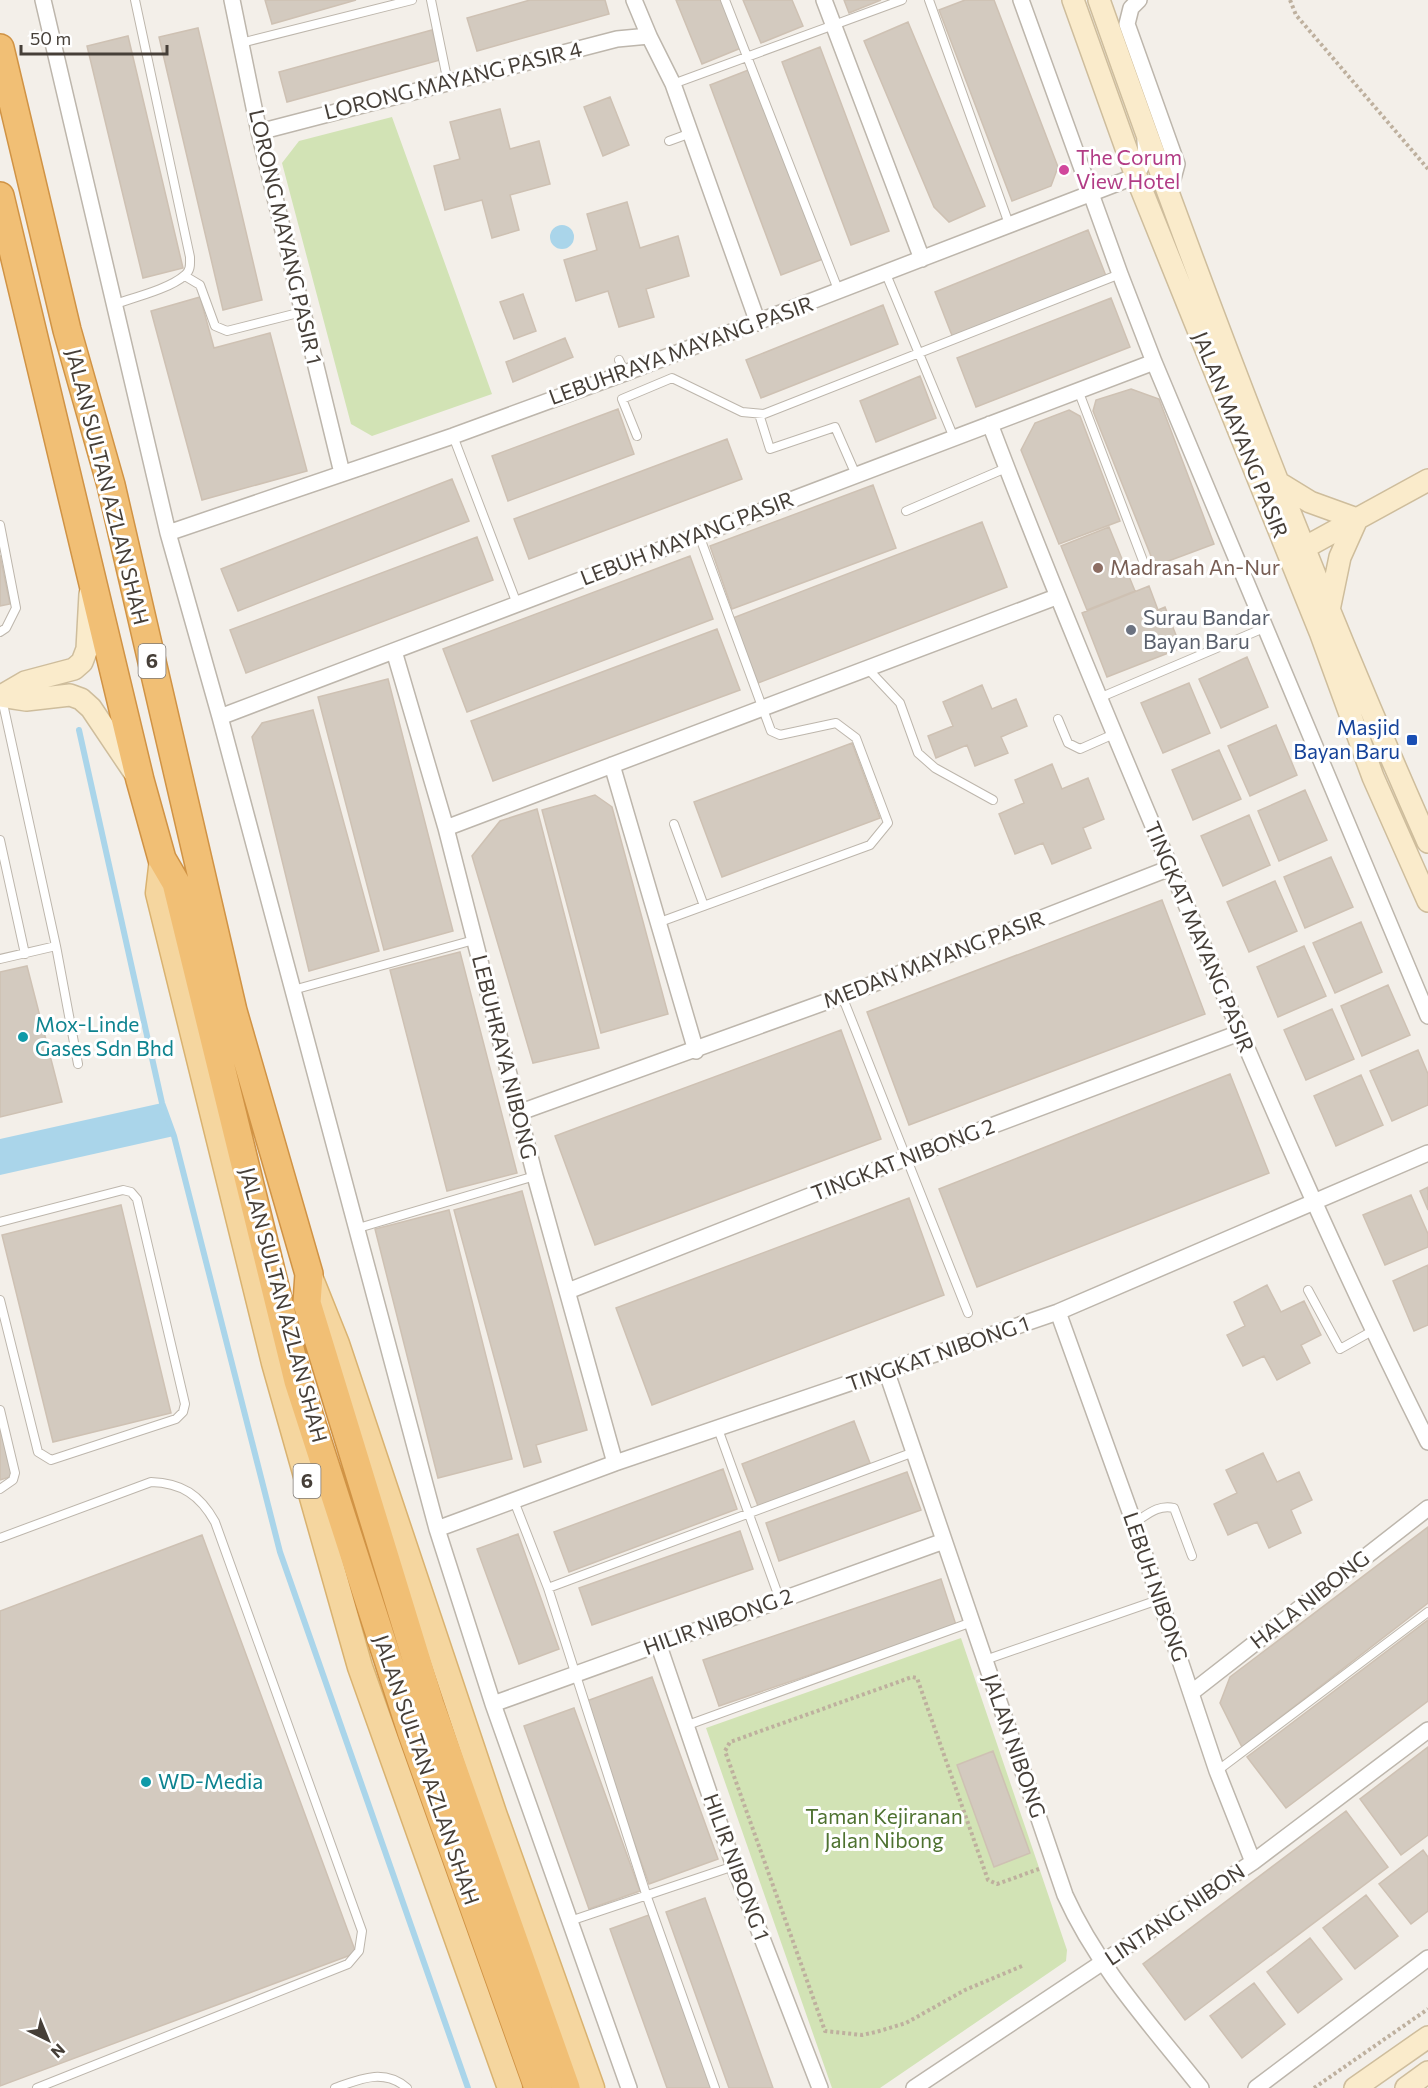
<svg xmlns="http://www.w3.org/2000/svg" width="1428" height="2088" font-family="Commissioner,sans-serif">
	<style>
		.green { fill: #d2e3b5 }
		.water { fill: #aad5ea }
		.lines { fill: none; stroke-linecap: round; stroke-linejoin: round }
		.stream { stroke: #aad5ea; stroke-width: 6 }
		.building { fill: #d3cabf; stroke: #cec1b3; stroke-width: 1.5 }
		.lane-casing { stroke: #bdb6ac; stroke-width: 10 }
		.street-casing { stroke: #bdb6ac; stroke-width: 18 }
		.secondary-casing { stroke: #cebd9c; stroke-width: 24 }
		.primary-casing { stroke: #d9b270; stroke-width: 27 }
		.highway-casing { stroke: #d09345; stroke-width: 30 }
		.path { stroke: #beb09e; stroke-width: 4; stroke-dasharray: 3 3; stroke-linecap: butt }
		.lane { stroke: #fff; stroke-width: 8 }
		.street { stroke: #fff; stroke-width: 15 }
		.secondary { stroke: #faebcb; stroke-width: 21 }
		.primary { stroke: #f5d69f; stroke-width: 24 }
		.highway { stroke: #f1bf75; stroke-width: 27 }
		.hotel-dot { fill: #d1479c; stroke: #fff; stroke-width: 2 }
		.education-dot { fill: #8d6e63; stroke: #fff; stroke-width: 2 }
		.worship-dot { fill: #6b7280; stroke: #fff; stroke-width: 2 }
		.transit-dot { fill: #1a4fb4; stroke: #fff; stroke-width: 2 }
		.culture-dot { fill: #0f9aa8; stroke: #fff; stroke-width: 2 }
		.labels { text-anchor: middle; stroke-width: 6; stroke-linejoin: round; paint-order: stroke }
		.shield { fill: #fff; stroke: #7e7974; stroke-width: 1.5 }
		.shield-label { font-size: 20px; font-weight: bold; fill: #463f38 }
		.street-label { font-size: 21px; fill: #463f38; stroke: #fff }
		.hotel-label { font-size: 21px; fill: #b23c85; stroke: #fff; text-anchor: start }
		.education-label { font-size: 21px; fill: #785e54; stroke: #fff; text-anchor: start }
		.worship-label { font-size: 21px; fill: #5b616d; stroke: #fff; text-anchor: start }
		.transit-label { font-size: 21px; fill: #164399; stroke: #fff; text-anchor: end }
		.culture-label { font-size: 21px; fill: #0d838f; stroke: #fff; text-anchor: start }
		.park-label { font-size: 21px; fill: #4e7230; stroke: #fff }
	</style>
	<rect width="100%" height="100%" fill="#f3efe9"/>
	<!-- green -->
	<path class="green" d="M392 117 492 394 372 436 351 424 282 163 299 141Z
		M961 1638 1067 1950 1066 1961 880 2088H832L706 1728Z"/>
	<!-- water -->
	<path class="water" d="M550 237a12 12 0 1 1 24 0a12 12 0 1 1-24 0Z
		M162 1103 174 1136 0 1175V1139Z"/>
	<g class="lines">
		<!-- stream -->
		<path class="stream" d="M79 730 162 1103 174 1136 280 1552 468 2088"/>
	</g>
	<!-- building -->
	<path class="building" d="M265 0H356L272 24Z
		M530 0H605L609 14 477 51 467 18Z
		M676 0H722L741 48 702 64Z
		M743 0H792L803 26 761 43Z
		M844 0H881L849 13Z
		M965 0H994L1058 167 1051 186 1012 201 939 10Z
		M908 22 985 206 949 222 934 207 864 41Z
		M198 28 262 300 223 310 159 37Z
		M432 30 440 60 287 102 279 72Z
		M128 36 183 268 143 278 87 46Z
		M820 47 889 231 851 245 782 62Z
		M751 69 823 259 781 275 710 85Z
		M610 97 629 145 603 156 584 107Z
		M500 109 510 149 539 141 550 184 510 195 519 230 492 238 482 200 445 210 434 166 460 159 450 122Z
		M627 202 640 248 678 236 689 276 646 289 654 317 619 327 608 291 576 301 564 260 597 250 587 214Z
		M1088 230 1106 276 953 338 935 292Z
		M523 294 536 331 514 339 500 302Z
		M200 297 214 348 270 333 307 471 202 500 151 311Z
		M1111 298 1130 347 976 407 957 358Z
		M883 305 898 344 761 398 746 360Z
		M565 338 573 357 513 382 506 362Z
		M920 376 936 418 876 442 860 401Z
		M1131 389 1159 399 1214 544 1155 566 1093 411 1096 400Z
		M618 409 634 454 508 501 492 456Z
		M1069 410 1080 416 1120 521 1059 544 1021 450 1035 423Z
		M727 439 742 479 529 559 514 519Z
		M452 479 469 521 238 611 221 569Z
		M873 485 896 548 732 609 710 546Z
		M982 522 1007 587 758 683 733 618Z
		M1109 527 1135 591 1087 610 1061 546Z
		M477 537 493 580 246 673 230 630Z
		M0 555 10 604 0 606Z
		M690 556 713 619 467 712 443 649Z
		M1149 586 1158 610 1165 607 1181 648 1107 677 1082 613Z
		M717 629 740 690 493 781 471 721Z
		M1247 657 1268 707 1221 728 1199 679Z
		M388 679 453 931 384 950 318 697Z
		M1189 683 1210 733 1163 753 1141 703Z
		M982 685 992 709 1016 699 1027 726 1001 737 1008 753 975 766 967 745 936 758 928 736 953 726 943 702Z
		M313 710 379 951 309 971 252 737 262 723Z
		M1276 725 1297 775 1250 796 1228 746Z
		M852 743 880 818 722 877 694 802Z
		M1219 750 1241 799 1193 820 1172 770Z
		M1052 764 1062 789 1088 778 1104 819 1083 828 1091 848 1052 864 1043 843 1015 854 999 814 1024 803 1015 780Z
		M1305 790 1327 840 1279 861 1258 811Z
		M595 795 612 807 668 1014 601 1033 542 810Z
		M537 809 599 1048 533 1063 472 856 500 821Z
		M1249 815 1270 865 1223 886 1201 836Z
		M1331 857 1353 907 1305 928 1284 877Z
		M1275 881 1297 931 1249 952 1227 902Z
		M1162 900 1205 1014 909 1125 867 1012Z
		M1361 922 1382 972 1335 993 1313 943Z
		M1304 946 1326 996 1278 1017 1257 967Z
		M460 952 517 1173 447 1191 390 970Z
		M27 966 62 1102 0 1117V972Z
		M1388 985 1410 1035 1362 1056 1341 1006Z
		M1332 1009 1354 1059 1306 1080 1284 1030Z
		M841 1030 881 1139 595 1245 555 1136Z
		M1418 1050 1428 1074V1105L1392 1121 1370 1071Z
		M1230 1074 1269 1173 977 1287 939 1189Z
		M1361 1075 1383 1125 1336 1146 1314 1096Z
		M1428 1187V1210L1420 1191Z
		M522 1191 587 1430 536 1445 541 1462 524 1467 454 1210Z
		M1411 1195 1428 1234V1247L1385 1265 1363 1215Z
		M909 1198 944 1295 652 1405 616 1308Z
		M121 1205 171 1413 53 1442 2 1235Z
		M449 1210 512 1459 438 1478 375 1229Z
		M1428 1265V1325L1414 1331 1393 1281Z
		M1267 1285 1281 1312 1304 1301 1321 1335 1301 1345 1310 1363 1277 1380 1264 1356 1243 1366 1227 1335 1245 1326 1234 1302Z
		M854 1421 870 1463 758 1506 742 1464Z
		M0 1427 13 1476 0 1480Z
		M1263 1453 1277 1482 1299 1472 1312 1500 1291 1510 1301 1533 1269 1548 1257 1522 1228 1535 1214 1504 1237 1493 1226 1470Z
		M723 1469 737 1509 569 1572 554 1532Z
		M907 1472 921 1510 779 1561 766 1523Z
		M1428 1527V1603L1242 1747 1220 1703 1230 1677Z
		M740 1531 753 1569 592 1625 579 1588Z
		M518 1534 559 1649 519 1664 477 1549Z
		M202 1535 356 1953 0 2086V1611Z
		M941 1579 956 1625 719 1706 703 1660Z
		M1428 1620V1701L1286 1808 1247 1757Z
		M652 1677 718 1859 649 1884 584 1702Z
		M574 1708 640 1891 589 1909 524 1726Z
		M1428 1747V1835L1401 1855 1360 1799Z
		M993 1751 1030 1853 994 1867 957 1765Z
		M1346 1811 1388 1867 1185 2020 1143 1964Z
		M1423 1850 1428 1857V1911L1411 1924 1379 1884Z
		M1366 1895 1398 1936 1355 1969 1323 1928Z
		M705 1898 773 2088H729L666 1912Z
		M649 1915 712 2088H667L610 1929Z
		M1310 1938 1342 1979 1298 2013 1267 1972Z
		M1254 1983 1285 2024 1242 2058 1210 2016Z"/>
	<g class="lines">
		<defs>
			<path id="lane" d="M431 0 448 83
				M725 0 839 292
				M929 0 1009 224
				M241 43 412 0
				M673 84 902 0
				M669 141 691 133
				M886 274 954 438
				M185 276 200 285 215 326 227 331 302 312
				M112 305C132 298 170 289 185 275 191 270 190 264 190 257L135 0
				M619 360 625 373
				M1078 390 1145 566
				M759 414 770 449 835 427 856 475
				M453 436 517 604
				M637 436 622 399 672 378 742 412 764 414 1120 274
				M906 511 1006 468
				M0 525 16 608 6 628 0 632
				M867 668 900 703 918 753 935 768 993 800
				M1099 698 1264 628
				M2 699 56 946 78 1064
				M1058 719 1068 743 1080 749 1114 734
				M674 824 704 906
				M0 840 25 954
				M660 922 870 845 888 823 856 738 836 723 780 735 771 731 699 535
				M0 959 56 946
				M293 990 474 940
				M842 996 968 1313
				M0 1222 123 1190 131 1192 137 1199 185 1404 183 1412 176 1419 51 1460 38 1452 0 1300
				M355 1229 535 1176
				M1308 1290 1340 1349 1374 1330
				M0 1410 15 1473 13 1480 0 1489
				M718 1429 780 1600
				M514 1501 548 1588 647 1897 715 2088
				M1134 1523C1147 1515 1158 1504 1174 1508L1192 1556
				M0 1538 151 1482C182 1483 200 1495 215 1522L362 1931 359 1951 348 1964 37 2088
				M548 1588 914 1452
				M985 1660 1158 1600
				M685 1726 972 1622
				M1217 1771 1428 1612
				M570 1921 734 1866
				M335 2088C360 2079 384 2068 407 2088"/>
			<path id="street" d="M43 0 168 533 220 717 437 1529 493 1704 629 2088
				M232 0 259 132 342 473
				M634 0 649 36 673 84 758 323
				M824 0 922 259
				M1021 0 1120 274 1154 362 1428 1016
				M1139 0 1131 8 1127 24 1177 164 1169 193
				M259 132 617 39 649 36
				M990 424C1049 579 1113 731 1177 883 1256 1072 1336 1259 1428 1442
				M168 533 453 436 625 373 1136 176 1146 158 1145 140
				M394 651 446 828 535 1176 615 1463
				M220 717 1154 362
				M612 765 696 1051
				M446 828 1056 597
				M518 1113 842 996 1170 868
				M568 1291 906 1158 1239 1033
				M1058 1312 1134 1523 1217 1771 1253 1862
				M887 1373 1065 1895C1098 1968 1151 2025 1201 2088
				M437 1529 615 1463 1058 1312 1428 1153
				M658 1643 734 1866 820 2088
				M1191 1693 1428 1508
				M493 1704 944 1541
				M914 2088 1253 1862 1428 1730
				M1256 2088 1428 1958"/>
			<path id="secondary" d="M1073 0 1136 176 1320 632 1373 777 1428 901
				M1099 0C1199 284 1306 567 1428 842
				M1279 483 1310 502 1357 519
				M1293 554 1428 480
				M1329 610 1340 557 1357 519
				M0 696 26 700 70 695 81 699 91 708 134 772
				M1 696 25 682 74 669 82 662 87 649 90 594
				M1355 2088 1428 2037
				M1406 2088 1428 2072"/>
			<path id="primary" d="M162 859 158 893 274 1363 360 1667 510 2088
				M309 1274 337 1344 494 1813 592 2088"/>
			<path id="highway" d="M0 48 67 330 111 485 233 1011 309 1274 307 1303 430 1704 566 2088
				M0 196 140 780 162 859 176 883 298 1381 412 1734 538 2088"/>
		</defs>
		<!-- lane casing -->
		<use href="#lane" class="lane-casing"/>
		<!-- street casing -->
		<use href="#street" class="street-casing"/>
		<!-- secondary casing -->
		<use href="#secondary" class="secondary-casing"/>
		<!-- primary casing -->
		<use href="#primary" class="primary-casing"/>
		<!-- highway casing -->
		<use href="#highway" class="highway-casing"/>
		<!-- path -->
		<path class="path" d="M1290 0 1296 15 1428 169
			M1022 1966 965 1990 906 2023 876 2032 862 2035 825 2031 725 1751 730 1742 912 1677 917 1678 988 1880 997 1884 1039 1869
			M1314 2088 1428 2009"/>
		<!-- lane -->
		<use href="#lane" class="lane"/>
		<!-- street -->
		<use href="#street" class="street"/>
		<!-- secondary -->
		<use href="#secondary" class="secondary"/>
		<!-- primary -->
		<use href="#primary" class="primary"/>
		<!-- highway -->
		<use href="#highway" class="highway"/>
	</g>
	<!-- markers -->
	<circle class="hotel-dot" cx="1064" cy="170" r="6"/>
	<circle class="education-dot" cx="1098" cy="568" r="6"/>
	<circle class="worship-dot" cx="1131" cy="630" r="6"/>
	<rect class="transit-dot" x="1406" y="734" width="12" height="12" rx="3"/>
	<g class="culture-dot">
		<circle cx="23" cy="1037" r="6"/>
		<circle cx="146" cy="1782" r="6"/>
	</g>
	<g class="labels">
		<!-- shield labels -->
		<g class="shield">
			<rect x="138.5" y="644" width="27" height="34" rx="4.5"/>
			<rect x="293.5" y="1464" width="27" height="34" rx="4.5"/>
		</g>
		<g class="shield-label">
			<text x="152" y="668">6</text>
			<text x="307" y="1488">6</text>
		</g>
		<!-- street labels -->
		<g class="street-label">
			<text transform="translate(453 81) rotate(-14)" y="7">LORONG MAYANG PASIR 4</text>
			<text transform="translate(285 237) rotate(77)" y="7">LORONG MAYANG PASIR 1</text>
			<text transform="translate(681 351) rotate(-20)" y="7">LEBUHRAYA MAYANG PASIR</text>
			<text transform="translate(1240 435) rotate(68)" y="7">JALAN MAYANG PASIR</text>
			<text transform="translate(107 487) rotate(76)" y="7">JALAN SULTAN AZLAN SHAH</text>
			<text transform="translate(687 539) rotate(-21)" y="7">LEBUH MAYANG PASIR</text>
			<text transform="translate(1199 937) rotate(67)" y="7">TINGKAT MAYANG PASIR</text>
			<text transform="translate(934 960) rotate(-21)" y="7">MEDAN MAYANG PASIR</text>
			<text transform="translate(504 1057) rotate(76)" y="7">LEBUHRAYA NIBONG</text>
			<text transform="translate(903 1160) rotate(-21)" y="7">TINGKAT NIBONG 2</text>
			<text transform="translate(283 1305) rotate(75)" y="7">JALAN SULTAN AZLAN SHAH</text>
			<text transform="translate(938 1354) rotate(-19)" y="7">TINGKAT NIBONG 1</text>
			<text transform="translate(1155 1587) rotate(71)" y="7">LEBUH NIBONG</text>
			<text transform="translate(1310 1600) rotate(-38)" y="7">HALA NIBONG</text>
			<text transform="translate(718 1622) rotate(-20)" y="7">HILIR NIBONG 2</text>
			<text transform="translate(1014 1746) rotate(71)" y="7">JALAN NIBONG</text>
			<text transform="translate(426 1770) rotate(71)" y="7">JALAN SULTAN AZLAN SHAH</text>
			<text transform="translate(736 1867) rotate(70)" y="7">HILIR NIBONG 1</text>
			<text transform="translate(1175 1915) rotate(-34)" y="7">LINTANG NIBON</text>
		</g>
		<!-- hotel labels -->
		<g class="hotel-label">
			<text x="1076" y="165">The Corum<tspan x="1076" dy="24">View Hotel</tspan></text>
		</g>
		<!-- education labels -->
		<g class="education-label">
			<text x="1110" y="575">Madrasah An-Nur</text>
		</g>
		<!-- worship labels -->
		<g class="worship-label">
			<text x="1143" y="625">Surau Bandar<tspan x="1143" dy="24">Bayan Baru</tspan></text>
		</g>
		<!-- transit labels -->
		<g class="transit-label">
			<text x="1400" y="735">Masjid<tspan x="1400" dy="24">Bayan Baru</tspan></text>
		</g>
		<!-- culture labels -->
		<g class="culture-label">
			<text x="35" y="1032">Mox-Linde<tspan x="35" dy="24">Gases Sdn Bhd</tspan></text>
			<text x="158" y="1789">WD-Media</text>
		</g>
		<!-- park labels -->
		<g class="park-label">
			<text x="884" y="1824">Taman Kejiranan<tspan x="884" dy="24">Jalan Nibong</tspan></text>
		</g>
	</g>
	<!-- north arrow -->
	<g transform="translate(48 2040) rotate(137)" stroke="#ffffff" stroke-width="4.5" paint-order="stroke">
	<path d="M0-4.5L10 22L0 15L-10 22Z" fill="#463f38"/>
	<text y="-9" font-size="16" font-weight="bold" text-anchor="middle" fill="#463f38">N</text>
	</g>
	<!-- scale -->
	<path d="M21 45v9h146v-9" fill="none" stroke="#463f38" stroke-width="3"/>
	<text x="30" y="45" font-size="18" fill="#463f38" stroke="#ffffff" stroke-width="4.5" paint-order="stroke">50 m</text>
</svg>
